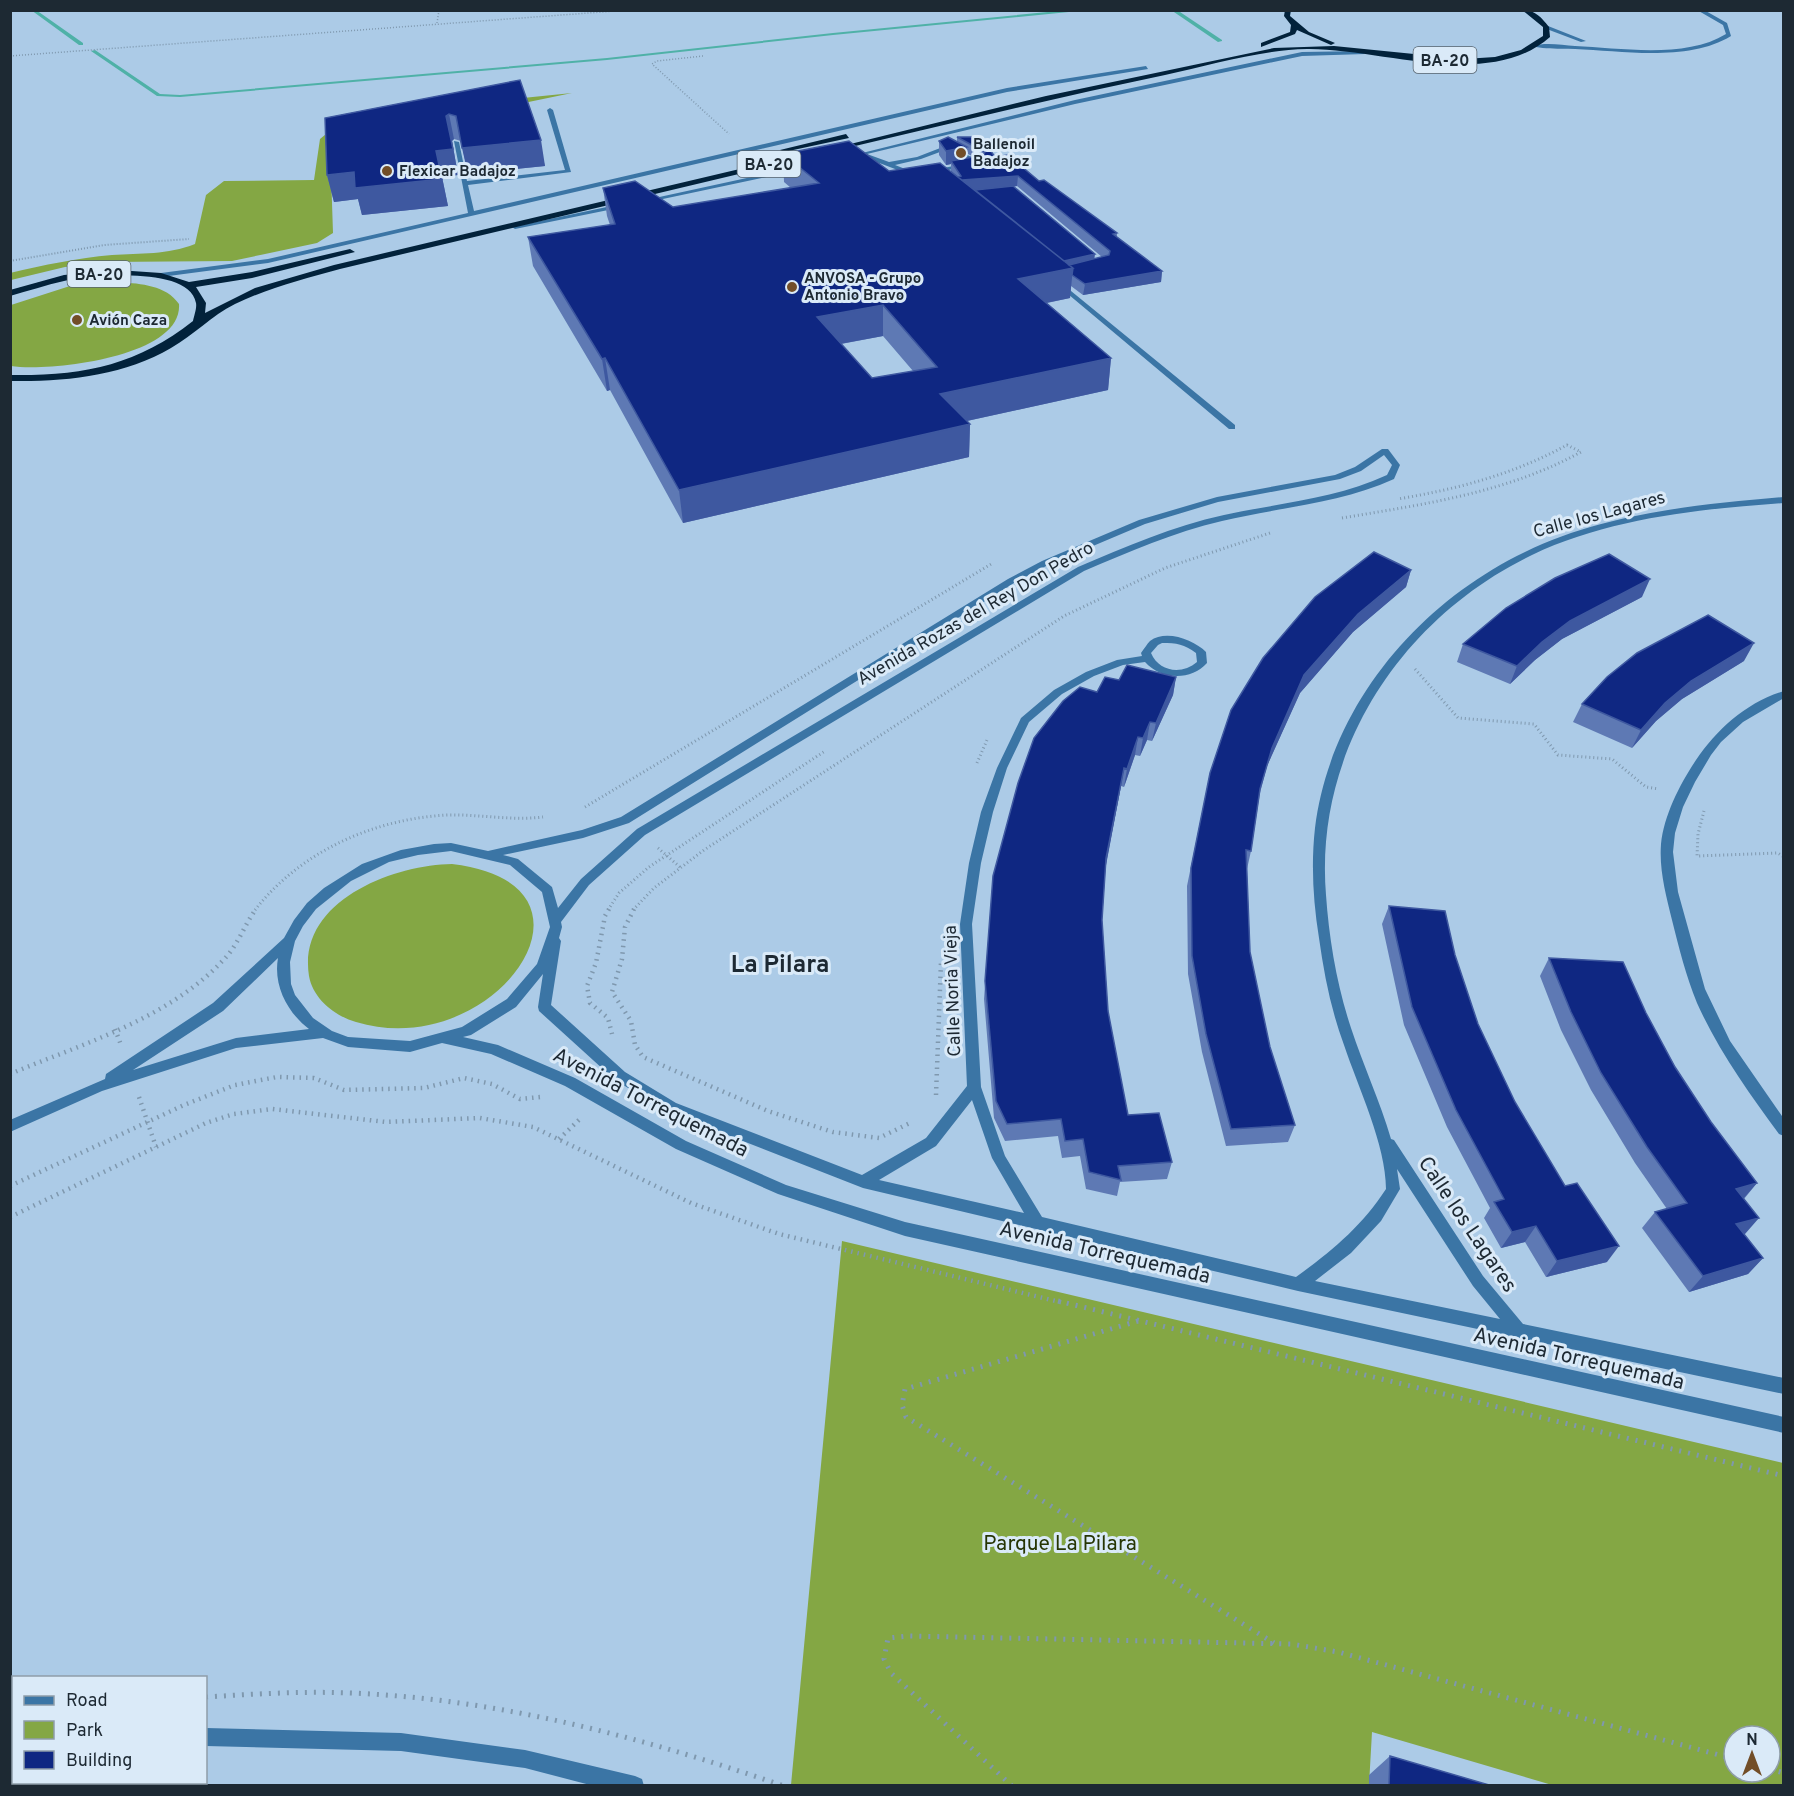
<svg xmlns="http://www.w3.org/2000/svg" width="1794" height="1796" font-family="Overpass,sans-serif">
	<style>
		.green { fill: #84a744; fill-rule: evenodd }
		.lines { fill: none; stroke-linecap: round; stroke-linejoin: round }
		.stream { fill: #4fb1a7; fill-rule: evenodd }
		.path-far4 { stroke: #7f98ae; stroke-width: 1.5; stroke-dasharray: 1 2; stroke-linecap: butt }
		.path-far3 { stroke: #7f98ae; stroke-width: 2; stroke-dasharray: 1 2; stroke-linecap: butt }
		.path-far2 { stroke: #7f98ae; stroke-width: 3; stroke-dasharray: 1 3; stroke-linecap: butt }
		.path-far1 { stroke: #7f98ae; stroke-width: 4.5; stroke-dasharray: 1.5 5; stroke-linecap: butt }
		.path { stroke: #7f98ae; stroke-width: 5; stroke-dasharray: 2 7; stroke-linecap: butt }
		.service { fill: #3b75a5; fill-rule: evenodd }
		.minor { fill: #3b75a5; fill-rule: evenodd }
		.trunk { fill: #02223b; fill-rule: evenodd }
		.wall { fill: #5e79b4; fill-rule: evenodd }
		.shaded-wall { fill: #3e58a0 }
		.building { fill: #0f2782; stroke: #3e58a0; stroke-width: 1.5; fill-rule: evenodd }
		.poi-dot { fill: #724e28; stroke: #daeaf8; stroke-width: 2 }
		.labels { text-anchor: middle; stroke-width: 6; stroke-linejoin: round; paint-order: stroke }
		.far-poi-label { font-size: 15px; font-weight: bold; fill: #1d2933; stroke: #daeaf8; text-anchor: start }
		.shield { fill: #daeaf8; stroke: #56636e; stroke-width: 1.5 }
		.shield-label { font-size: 16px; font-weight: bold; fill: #1d2933 }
		.street-label { font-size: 18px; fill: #1d2933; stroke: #daeaf8 }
		.near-street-label { font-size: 21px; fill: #1d2933; stroke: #daeaf8 }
		.near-park-label { font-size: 21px; fill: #263503; stroke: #daeaf8 }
		.district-label { font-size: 24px; font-weight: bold; fill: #1d2933; stroke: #daeaf8 }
	</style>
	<rect width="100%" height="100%" fill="#accbe7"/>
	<!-- green -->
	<path class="green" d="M572 93 330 143 333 233 317 243 232 261 106 262 65 267 11 280 10 273C44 265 77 258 112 255 141 253 167 255 195 244L206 195 224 181 314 180 320 139 337 125 396 111Z
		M120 282C141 284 166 285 179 304 183 358 47 372 11 366V305L70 286Z
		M452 864C623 884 493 1064 356 1022 335 1016 313 999 309 976 297 901 393 865 452 864Z
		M842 1241 1783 1463V1785H1552L1372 1732 1369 1785H791ZM1734 1736H1770V1772H1734Z"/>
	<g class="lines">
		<!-- stream -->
		<path class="stream" d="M36 10 83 43V45H79L31 10Z
			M1068 10H1089L833 35 607 60 180 97 157 96 91 51 95 50 160 94 180 95 607 58 833 33Z
			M1177 10 1222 40V41L1218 42 1171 10Z"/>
		<!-- path-far4 -->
		<path class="path-far4" d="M437 23 439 10
			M10 56 629 10
			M703 56 657 61 652 64 729 134"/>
		<!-- path-far3 -->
		<path class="path-far3" d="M10 261 104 245 189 239"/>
		<!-- path-far2 -->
		<path class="path-far2" d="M1342 518C1425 504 1506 493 1581 452L1567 445C1514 474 1458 489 1398 499
			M1415 669 1458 718 1534 724 1558 755 1612 759 1646 787 1659 789
			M977 763 987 740
			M585 807 993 563
			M1704 811 1698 834 1697 856 1778 853 1784 857
			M658 848 681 868
			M255 910C300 852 373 819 447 815 479 814 511 821 543 817
			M608 910 619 893 649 867 825 751
			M633 910 654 888 704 850 1064 616 1165 568 1270 533"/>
		<!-- path-far1 -->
		<path class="path-far1" d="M609 909 605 916 596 963 587 986 590 1003 608 1018 612 1034
			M634 909 625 927 622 959 612 992 631 1021 635 1045 643 1057 768 1111 833 1132 879 1138 912 1122
			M115 1029 121 1045
			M10 1074C84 1043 172 1018 227 956 239 942 245 924 256 909
			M936 1095 941 962
			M139 1097 156 1147
			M559 1139 582 1117
			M10 1186 184 1105 235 1085 277 1077 314 1078 344 1090 424 1088 464 1078 492 1084 520 1099 541 1097
			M10 1217 206 1123 234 1114 272 1109 386 1122 480 1118 533 1127 691 1203 779 1234 1064 1303"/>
		<!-- path -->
		<path class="path" d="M1058 1301 1784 1476
			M1138 1321 905 1389 902 1405 906 1417 1274 1643
			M206 1697C254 1694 302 1691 351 1693 500 1699 644 1738 784 1786
			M10 1744 14 1743
			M1770 1769 1784 1773
			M1012 1786 891 1673 884 1659 888 1638 909 1636 1291 1644 1338 1652 1734 1759"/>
		<!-- service -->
		<path class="service" d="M1697 10H1704L1727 23 1731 36C1689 62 1623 51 1575 49 1562 48 1545 50 1533 46 1545 42 1562 45 1575 46 1620 48 1686 59 1726 34L1723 25Z
			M1544 26H1548L1586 41 1581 42 1544 28Z
			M1363 51 1365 54 1302 56 1075 104 867 154 889 162 917 157 948 145 981 162 979 165 929 173V171L973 162 948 149 921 159 895 165 918 174 916 177 861 156 849 159 846 157 1075 100 1302 52Z
			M1146 66 1148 69 1007 92 268 263 161 277 157 275 161 273 268 259 468 213 454 141 459 142 467 181 565 170 547 110 550 108 553 110 571 172 468 185 474 211 1007 88Z
			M798 167 800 170 644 203 641 201Z
			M621 204 623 205V207L515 229 512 227Z
			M1056 282H1060L1235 425V429H1229L1056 284Z"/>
		<!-- minor -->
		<path class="minor" d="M1382 449H1388L1400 465 1394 479C1339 504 1280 507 1222 521 1174 532 1129 552 1084 571L645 835 589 885 561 922 562 927 559 938 561 941 551 1005 625 1072 676 1103 862 1175 926 1138 967 1086 960 924 969 863 981 812 997 768 1021 718 1054 690 1086 672 1117 660 1142 656 1141 653C1144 649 1147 644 1150 641 1166 629 1194 640 1206 652L1207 663C1191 681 1161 680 1145 662L1123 665 1094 676 1062 694 1029 722 1007 768 993 812 981 863 972 924 981 1087 1005 1156 1042 1217 1296 1277C1332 1251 1362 1226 1386 1189 1386 1145 1358 1087 1344 1045 1331 1010 1324 974 1319 938 1313 901 1311 864 1315 828 1330 707 1417 604 1525 552 1602 514 1699 504 1784 497V503C1700 509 1609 518 1532 555 1403 617 1314 749 1326 895 1329 939 1337 986 1351 1028 1363 1065 1380 1101 1391 1139L1394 1140 1483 1276 1523 1324 1784 1378V1394L1298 1291 863 1188 666 1111 615 1080 539 1011 538 1007 543 974 516 1007 471 1035 463 1037 498 1045 575 1078 686 1141 786 1185 905 1222 1784 1417V1433L905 1236 778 1194 676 1149 565 1086 491 1054 442 1043 410 1052 348 1047 323 1038 236 1048 102 1091 10 1132V1120L105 1079 106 1074 213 1003 284 938 294 920 307 903 324 888 362 864 401 850 434 844 451 843 488 851 582 830 621 817 1008 579 1042 561 1139 520 1217 497 1335 475 1355 467ZM1384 455 1392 465 1387 475C1335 499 1279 503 1224 515 1173 526 1125 547 1078 567L637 829 581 879 558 908 552 887 518 859 503 855 583 838 629 823 1014 583 1048 565 1145 524 1218 502 1340 479 1361 471ZM1162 643C1177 643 1184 644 1196 653L1197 662C1182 675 1159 672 1151 653L1158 645ZM451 851 510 865 542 892 550 927 537 964 507 999 462 1027 410 1041 348 1037 332 1031 313 1018 295 995 291 984 290 962 295 941 303 926 316 909 351 881 389 862 418 855ZM278 958C273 986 288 1013 309 1029L236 1038 133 1070 223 1011ZM972 1100 992 1158 1024 1213 879 1180 936 1146ZM1397 1169 1473 1286 1500 1319 1315 1281 1351 1253 1381 1221 1400 1189Z
			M1784 691V698L1743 722 1721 742 1711 755 1695 782 1683 807 1675 833 1673 852 1678 892 1705 989 1730 1041 1784 1119V1136L1779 1134C1749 1093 1718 1050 1697 1003 1686 976 1679 948 1672 920 1666 895 1659 870 1661 844 1664 815 1680 784 1696 760 1717 729 1747 702 1784 691Z
			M206 1728 401 1733 525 1750 635 1776 642 1779 644 1786H594L525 1768 401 1751 206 1746Z
			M14 1776V1782H31L30 1786H10V1778Z"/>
		<!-- trunk -->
		<path class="trunk" d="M1285 10H1291L1290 16 1309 32 1335 43 1331 45 1297 30 1295 34 1261 47V43L1290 32 1291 25 1284 16Z
			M1522 10C1535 10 1541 17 1549 27L1550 37C1489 91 1380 48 1307 49 1260 50 1211 65 1165 75 1054 98 944 125 834 151L830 149 1046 96 1274 48 1334 46 1464 59 1495 57 1521 50 1543 36V27Z
			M846 134 849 138 784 152 780 150Z
			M803 154 806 158 340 269C304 279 268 288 235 304 211 316 194 335 171 348 123 376 65 382 10 381V375C82 376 136 366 193 321 194 316 197 308 196 303 189 265 90 276 64 281 46 285 28 291 10 296V290L64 275 117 270 161 273 189 282 252 272 350 249 355 252 252 278 196 287 206 303 205 313 255 288 334 265Z"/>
	</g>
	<!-- wall -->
	<path class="wall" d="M520 80 545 166 468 174 461 141 454 139 452 141 458 175 442 177 448 206 362 215 358 199 334 202 327 175 325 118Z
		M957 137 1039 181 1117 233V237L1162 271 1161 282 1083 295 1071 286 1070 298 1047 303 1111 358 1108 390 967 421 970 424 969 457 683 523 610 390 607 391 533 266 528 237 610 225 607 216 603 188 673 207 791 188 784 182 783 154 889 171H951V164L946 165 939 155V141L957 142ZM966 153 974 157 966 158ZM1017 186 1102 257 1094 259 1013 187ZM883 336 913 371 872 378 841 344Z
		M1411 570 1406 587 1353 632 1300 693 1267 766 1260 793 1251 851 1247 869 1250 952 1270 1047 1295 1125 1288 1142 1226 1146 1202 1052 1188 974 1187 886 1210 773Z
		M1642 597 1562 639 1535 660 1510 684 1457 662 1463 644Z
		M1744 661 1682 699 1656 721 1632 748 1573 722 1582 704Z
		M1176 677 1173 695 1152 741 1147 740 1140 756 1135 755 1124 787 1121 786 1106 864 1102 920 1108 1011 1128 1115 1172 1162 1167 1179 1120 1182 1117 1196 1086 1189 1080 1156 1062 1158 1058 1136 1005 1141 994 1118 984 999 993 876 1097 692 1119 680Z
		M1389 906 1455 955 1478 1024 1515 1102 1607 1262 1546 1277 1525 1242 1501 1248 1484 1218 1490 1208 1447 1127 1404 1025 1382 924Z
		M1549 958 1646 1013 1675 1067 1711 1122 1757 1183 1744 1199V1234L1763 1258 1748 1274 1689 1292 1642 1228 1655 1212 1667 1209 1635 1163 1591 1090 1561 1030 1540 976Z
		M1390 1756 1489 1785H1369V1775Z"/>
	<!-- shaded-wall -->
	<path class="shaded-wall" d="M449 114 454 139 452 141 458 175 442 177 448 206 362 215 358 199 334 202 327 175 436 151 446 116Z
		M541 140 545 166 468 174 462 148Z
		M967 147 966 161H951V164L946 165V151Z
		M1018 176 1017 186 955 192V181Z
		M1095 254 1094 262 1061 267 1052 264Z
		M1073 268 1070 298 1016 309 1018 279Z
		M1162 271 1161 282 1083 295 1085 284Z
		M883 305V336L818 348 817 317Z
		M605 358 610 390 607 391 602 359Z
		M1111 358 1108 390 939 427 940 394Z
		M970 424 969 457 683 523 679 490Z
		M1411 570 1406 587 1353 632 1300 693 1267 766 1255 807 1272 748 1304 675 1358 614Z
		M1650 579 1642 597 1562 639 1535 660 1510 684 1517 666 1542 642 1570 621Z
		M1754 643 1744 661 1682 699 1656 721 1632 748 1641 730 1665 703 1691 681Z
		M1176 677 1173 695 1152 741 1156 723Z
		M1150 722 1147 740 1140 756 1143 738Z
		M1138 737 1135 755 1124 787 1127 769Z
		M1124 768 1121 786 1104 876 1106 858Z
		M1757 1183 1743 1199 1736 1189Z
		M1759 1218 1745 1234 1722 1241 1736 1224Z
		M1536 1226 1525 1242 1501 1248 1512 1232Z
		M1619 1246 1607 1262 1546 1277 1557 1261Z
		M1763 1258 1748 1274 1689 1292 1703 1276Z"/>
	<!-- building -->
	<path class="building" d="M520 80 541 140 462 148 456 116 449 114 446 116 453 149 436 151 442 179 355 188 354 172 327 175 325 118Z
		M948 137 967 147 946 151 939 141Z
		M957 137H981L995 157 1008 155 1039 181 1044 180 1117 233 1113 234 1162 271 1085 284 1072 275 1073 268 1069 265 1109 255 1110 251 1018 176 962 180 958 177 961 176 951 161 983 155 985 152Z
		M849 141 889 171 940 163 1073 268 1018 279 1111 358 940 394 970 424 679 490 605 358 602 359 528 237 615 224 603 188 635 181 673 207 819 183 783 154ZM883 305 937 367 872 378 817 317Z
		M1013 186 1095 254 1064 261 975 190Z
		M1374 552 1411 570 1358 614 1304 675 1272 748 1260 789 1251 851 1246 850 1250 952 1270 1047 1295 1125 1231 1129 1206 1034 1192 956 1191 868 1210 773 1231 710 1263 658 1315 597Z
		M1609 554 1650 579 1570 621 1542 642 1517 666 1463 644 1506 608 1555 578Z
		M1708 615 1754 643 1691 681 1665 703 1641 730 1582 704 1607 677 1637 653Z
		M1127 665 1176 677 1156 723 1150 722 1143 738 1138 737 1127 769 1124 768 1106 858 1102 920 1108 1011 1128 1115 1159 1113 1172 1162 1118 1166 1121 1180 1089 1172 1083 1139 1065 1141 1061 1119 1007 1124 996 1101 985 981 993 876 1018 783 1034 738 1063 701 1080 687 1097 692 1105 677 1119 680Z
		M1389 906 1445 911 1455 955 1478 1024 1515 1102 1565 1186 1577 1183 1619 1246 1557 1261 1536 1226 1512 1232 1494 1202 1504 1199 1456 1110 1412 1007Z
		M1549 958 1623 962 1646 1013 1675 1067 1711 1122 1757 1183 1736 1189 1759 1218 1736 1224 1763 1258 1703 1276 1655 1212 1687 1203 1647 1147 1601 1073 1571 1012Z
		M1390 1756 1489 1785H1389Z"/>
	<!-- markers -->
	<g class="poi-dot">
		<circle cx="961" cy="153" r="6"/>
		<circle cx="387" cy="171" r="6"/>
		<circle cx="792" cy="287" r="6"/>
		<circle cx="77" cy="320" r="6"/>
	</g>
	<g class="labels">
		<!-- far-poi labels -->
		<g class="far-poi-label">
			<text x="973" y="149">Ballenoil<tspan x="973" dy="17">Badajoz</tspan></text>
			<text x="399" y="176">Flexicar Badajoz</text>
			<text x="804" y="283">ANVOSA - Grupo<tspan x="804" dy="17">Antonio Bravo</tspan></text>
			<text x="89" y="325">Avión Caza</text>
		</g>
		<!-- shield labels -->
		<g class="shield">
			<rect x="1413.5" y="47" width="63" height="26" rx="4.5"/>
			<rect x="737.5" y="151" width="63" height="26" rx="4.5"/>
			<rect x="67.5" y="261" width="63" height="26" rx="4.5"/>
		</g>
		<g class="shield-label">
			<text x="1445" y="66">BA-20</text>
			<text x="769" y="170">BA-20</text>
			<text x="99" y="280">BA-20</text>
		</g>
		<!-- street labels -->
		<g class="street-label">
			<text transform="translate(1599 514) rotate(-15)" y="6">Calle los Lagares</text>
			<text transform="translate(975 613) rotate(-30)" y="6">Avenida Rozas del Rey Don Pedro</text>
			<text transform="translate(952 991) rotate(-92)" y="6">Calle Noria Vieja</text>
		</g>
		<!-- near-street labels -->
		<g class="near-street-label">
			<text transform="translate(651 1102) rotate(27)" y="7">Avenida Torrequemada</text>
			<text transform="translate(1468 1224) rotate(56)" y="7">Calle los Lagares</text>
			<text transform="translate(1105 1252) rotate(13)" y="7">Avenida Torrequemada</text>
			<text transform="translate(1579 1358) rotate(13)" y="7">Avenida Torrequemada</text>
		</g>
		<!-- near-park labels -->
		<g class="near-park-label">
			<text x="1060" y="1550">Parque La Pilara</text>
		</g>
		<!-- district labels -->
		<g class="district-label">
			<text x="780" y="972">La Pilara</text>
		</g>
	</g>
	<!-- border -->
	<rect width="1794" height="1796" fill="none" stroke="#1d2933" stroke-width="24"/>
	<!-- legend -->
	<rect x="12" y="1676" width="195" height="108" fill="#daeaf8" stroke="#8e9da9" stroke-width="1.5"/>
	<rect x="24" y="1696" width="30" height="9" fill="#3b75a5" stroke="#8e9da9" stroke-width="1.5"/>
	<text x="66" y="1706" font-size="18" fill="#1d2933">Road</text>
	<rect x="24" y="1721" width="30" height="18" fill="#84a744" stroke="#8e9da9" stroke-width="1.5"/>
	<text x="66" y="1736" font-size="18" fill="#1d2933">Park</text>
	<rect x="24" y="1751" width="30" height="18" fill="#0f2782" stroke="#8e9da9" stroke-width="1.5"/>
	<text x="66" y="1766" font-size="18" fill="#1d2933">Building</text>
	<!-- north arrow -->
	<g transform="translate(1752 1754)"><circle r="28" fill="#daeaf8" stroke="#8e9da9" stroke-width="1.5"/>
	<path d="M0-4.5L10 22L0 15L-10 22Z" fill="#724e28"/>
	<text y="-9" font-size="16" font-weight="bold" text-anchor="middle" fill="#1d2933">N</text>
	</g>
</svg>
